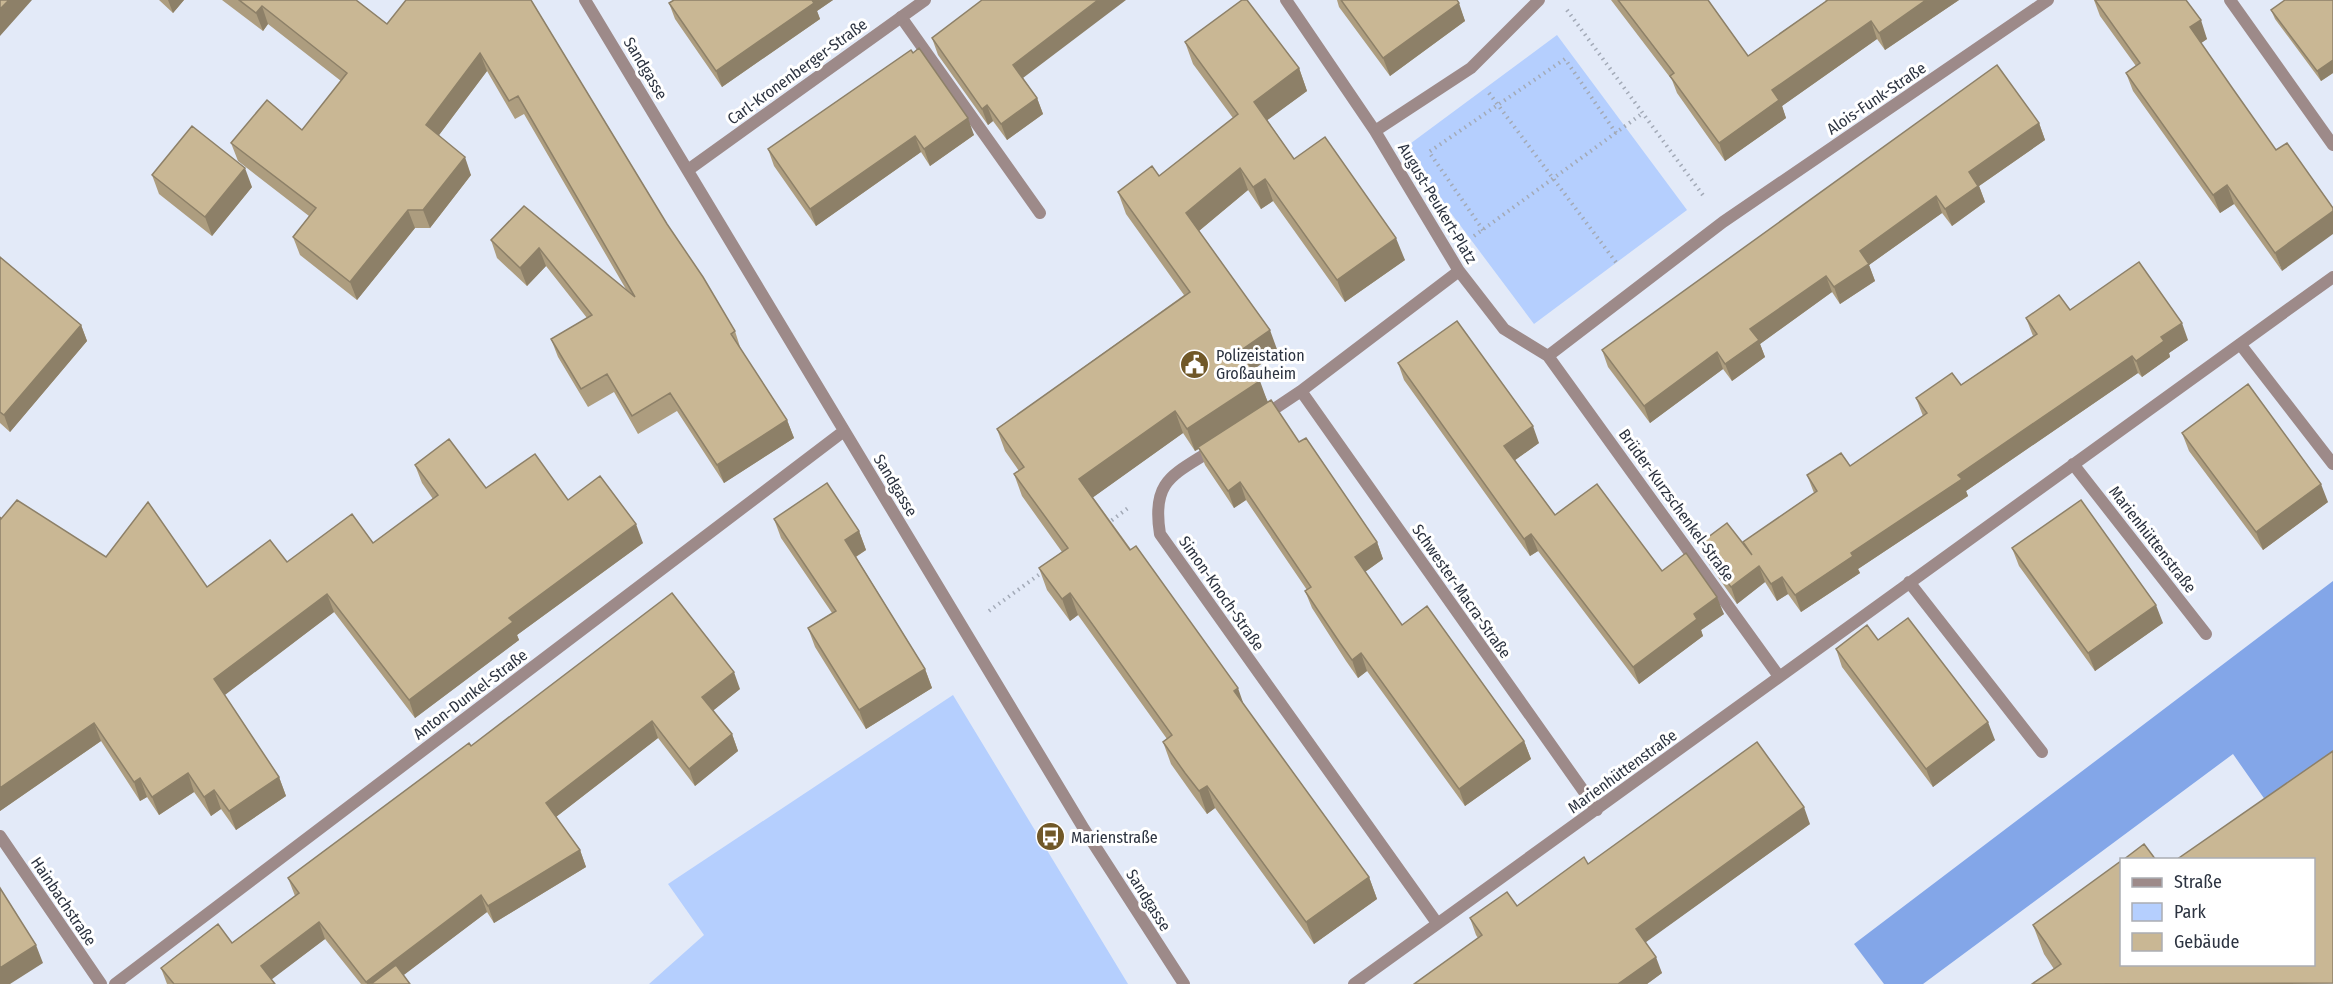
<svg xmlns="http://www.w3.org/2000/svg" width="2333" height="984" font-family="'Fira Sans Condensed',sans-serif">
	<style>
		.green { fill: #b5cffe }
		.forest { fill: #83a6e8 }
		.lines { fill: none; stroke-linecap: round; stroke-linejoin: round }
		.path { stroke: #a3aab7; stroke-width: 4; stroke-dasharray: 1.5 4.5; stroke-linecap: butt }
		.lane { stroke: #9d8a89; stroke-width: 12 }
		.street { stroke: #9d8a89; stroke-width: 12 }
		.wall { fill: #ad9d7f }
		.shaded-wall { fill: #8d8068 }
		.building { fill: #c9b794; stroke: #8d8068; stroke-width: 1.5 }
		.labels { text-anchor: middle; stroke-width: 6; stroke-linejoin: round; paint-order: stroke }
		.street-label { font-size: 16px; fill: #2c3340; stroke: #fff }
		.poi-label { font-size: 16px; fill: #2c3340; stroke: #fff; text-anchor: start }
	</style>
	<rect width="100%" height="100%" fill="#e3eaf8"/>
	<!-- green -->
	<path class="green" d="M1557 35 1687 210 1534 324 1403 149Z
		M953 695 1128 984H649L704 935 668 884Z"/>
	<!-- forest -->
	<path class="forest" d="M2333 581V789L2282 824 2233 754 1923 984H1884L1854 944Z"/>
	<g class="lines">
		<!-- path -->
		<path class="path" d="M1567 10 1705 198
			M1489 93 1618 265
			M1483 230 1429 152 1565 59 1616 133
			M1474 236 1643 113
			M1107 524 1128 508
			M989 611 1044 571"/>
		<!-- lane -->
		<path class="lane" d="M901 17 1040 213"/>
		<!-- street -->
		<path class="street" d="M585 0 1084 829 1184 984
			M1286 0 1375 131 1459 271 1504 329 1548 356 1778 675
			M2230 0 2333 145
			M1375 131 1471 68 1539 0
			M688 170 925 0
			M2240 344 2333 464
			M1548 356 1723 222 2048 0
			M1301 391 1597 810
			M1262 417 1301 391 1459 271
			M1215 448C1174 475 1151 479 1160 534L1437 923
			M2073 464 2206 634
			M1909 582 2042 752
			M0 836 101 984
			M115 984 844 431
			M1354 984 2333 277"/>
	</g>
	<!-- wall -->
	<path class="wall" d="M159 0H184L173 13Z
		M222 0H356L387 24 531 0 667 224 735 331 741 350 787 420 794 438 724 483 677 411 638 434 614 392 588 407 558 357 551 339 587 318 546 266 527 286 497 258 491 240 524 206 627 291 524 114 515 119 487 71 439 135 471 175 430 228H415L357 300 300 255 293 237 309 216 238 161 231 143 302 130 341 81 268 24 263 31Z
		M674 0H833L817 11 820 19 722 87 675 19 669 3Z
		M1337 0H1457L1465 21 1390 76 1339 7Z
		M1611 0H1708L1748 56 1826 1 1825 0H1959L1885 50 1877 39 1782 106 1786 118 1725 161 1677 93 1672 80Z
		M2094 0H2186L2207 39 2201 43 2282 271 2234 204 2220 213 2133 91 2126 73 2136 66 2100 16Z
		M2333 0V73L2321 81 2275 19 2271 10Z
		M932 38 1023 78 1037 98 1043 114 1007 140 993 121 988 125 938 55Z
		M1185 42 1299 68 1307 91 1267 120 1294 159 1405 260 1345 302 1273 201 1261 209 1248 190 1199 231 1278 352 1253 370 1268 402 1377 542 1383 559 1365 572 1402 625 1524 741 1531 759 1465 806 1367 671 1358 678 1346 661 1312 608 1305 591 1307 590 1246 500 1234 508 1205 465 1199 449 1195 451 1183 433 1093 497 1369 877 1377 899 1314 944 1215 808 1207 814 1193 795 1171 764 1163 742 1167 739 1078 615 1070 621 1047 590 1039 568 1062 552 1022 496 1014 474 1019 471 1005 451 997 429 1184 295 1126 214 1118 192 1159 176 1233 118 1193 64Z
		M911 50 974 135 930 166 921 152 816 226 774 166 768 149Z
		M2039 123 2045 140 1979 186 1985 202 1952 226 1942 213 1869 265 1875 281 1840 304 1832 292 1760 344 1765 357 1732 381 1723 369 1650 423 1608 367 1602 350Z
		M152 175 252 187 212 236 159 194Z
		M0 257 81 325 87 341 10 432 0 423Z
		M2070 310 2188 340 2169 353 2170 357 2142 377 2138 373 1966 491 1968 496 1858 569 1860 573 1801 612 1788 594 1777 601 1765 582 1737 604 1706 560 1699 544 1744 545 1743 542 1814 493 1807 475 1850 466 1923 416 1916 398 1961 385 2033 336 2026 318Z
		M1398 363 1539 443 1515 460 1555 515 1662 571 1724 614 1701 630 1703 636 1639 684 1538 551 1530 556 1404 380Z
		M2182 433 2328 502 2263 550 2189 451Z
		M415 465 486 488 568 500 643 543 517 635 519 640 415 718 334 612 224 695 279 777 286 796 236 830 221 809 211 816 194 792 159 815 147 797 140 801 101 741 0 811V517L1 519 106 557 207 587 287 562 373 543 433 499 422 483Z
		M774 519 859 531 866 550 856 557 925 669 932 688 866 729 815 647 808 628 832 613 781 538Z
		M2012 548 2163 623 2095 671 2019 566Z
		M1878 640 1995 740 1933 787 1842 667 1836 649Z
		M740 689 713 710 732 734 738 751 695 786 658 738 556 817 580 850 586 867 494 923 487 912 403 975 410 984H361L325 939 271 979 275 984H167L161 968 232 943 295 896 288 878 471 746Z
		M1810 824 1645 942 1662 973 1647 984H1414L1478 938 1476 935 1470 918 1517 906 1588 864Z
		M2033 925 2121 964 2054 969 2044 954Z"/>
	<!-- shaded-wall -->
	<path class="shaded-wall" d="M9 0H32L0 36V9Z
		M168 0H184L173 13Z
		M810 0H833L817 11 820 19 722 87 716 71Z
		M1098 0H1126L1019 81 1013 65Z
		M1926 0H1959L1885 50 1879 33Z
		M1459 3 1465 21 1390 76 1383 58Z
		M262 6 268 24 263 31 256 13Z
		M2201 20 2207 39 2197 46 2190 27Z
		M1871 21 1877 39 1782 106 1786 118 1725 161 1719 143 1772 90Z
		M480 53 487 71 433 143 426 125Z
		M2333 60V73L2321 81 2317 71Z
		M1299 68 1307 91 1262 124 1254 102Z
		M1037 98 1043 114 1007 140 1001 124Z
		M987 105 993 121 988 125 982 109Z
		M968 118 974 135 930 166 924 149Z
		M2039 123 2045 140 1979 186 1985 202 1952 226 1945 209 1969 172Z
		M915 136 921 152 816 226 810 209Z
		M465 157 471 175 430 228 423 210Z
		M245 168 252 187 212 236 205 217Z
		M1240 168 1248 190 1194 235 1186 213Z
		M1265 179 1273 201 1261 209 1253 187Z
		M2227 185 2234 204 2220 213 2213 195Z
		M1936 196 1942 213 1869 265 1875 281 1840 304 1834 287 1860 251Z
		M408 210 415 228 357 300 350 282Z
		M2333 211V234L2282 271 2275 253Z
		M1396 238 1405 260 1345 302 1337 280Z
		M539 248 546 266 527 286 520 268Z
		M1826 276 1832 292 1760 344 1765 357 1732 381 1725 364 1750 329Z
		M2182 323 2188 340 2169 353 2170 357 2142 377 2136 361 2161 337Z
		M81 325 87 341 10 432 4 415Z
		M1270 330 1278 352 1248 373 1240 351Z
		M1717 352 1723 369 1650 423 1644 406Z
		M2132 356 2138 373 1966 491 1968 496 1858 569 1860 573 1801 612 1795 595 1851 553 1958 475Z
		M1260 381 1268 403 1195 451 1187 429Z
		M1175 411 1183 433 1088 501 1079 479Z
		M787 420 794 438 724 483 717 465Z
		M1533 426 1539 443 1511 463 1504 446Z
		M1240 482 1246 500 1234 508 1228 491Z
		M2321 484 2328 502 2263 550 2256 532Z
		M636 524 643 543 517 635 519 640 415 718 409 700 509 618Z
		M859 531 866 550 852 559 845 540Z
		M1531 534 1538 551 1530 556 1524 539Z
		M1377 542 1383 559 1362 574 1355 557Z
		M1759 566 1765 582 1737 604 1731 587Z
		M1782 577 1788 594 1777 601 1771 584Z
		M1070 593 1078 615 1070 621 1062 599Z
		M327 594 334 612 221 698 214 679Z
		M1717 597 1724 614 1701 630 1703 636 1639 684 1633 667 1694 614Z
		M2156 605 2163 623 2095 671 2088 653Z
		M1361 653 1367 671 1358 678 1352 660Z
		M925 669 932 688 866 729 859 710Z
		M734 672 740 689 709 714 702 697Z
		M1238 688 1246 711 1234 691Z
		M652 721 658 738 552 820 546 803Z
		M1988 722 1995 740 1933 787 1926 769Z
		M94 723 101 741 0 811V788Z
		M732 734 738 751 695 786 689 769Z
		M1524 741 1531 759 1465 806 1459 789Z
		M188 773 194 792 159 815 152 797Z
		M279 777 286 796 236 830 229 811Z
		M140 778 147 797 140 801 134 782Z
		M1207 786 1215 808 1207 814 1199 791Z
		M214 790 221 809 211 816 204 797Z
		M1804 807 1810 824 1642 945 1636 929Z
		M580 850 586 867 494 923 488 906Z
		M1369 877 1377 899 1314 944 1306 922Z
		M481 895 487 912 392 984H367L366 982Z
		M319 922 325 939 267 983 261 966Z
		M36 945 43 963 10 984H0V968Z
		M1656 957 1662 973 1647 984H1618Z"/>
	<!-- building -->
	<path class="building" d="M0 0H9L0 9Z
		M239 0H356L387 24 406 0H531L667 224 703 277 735 331 731 334 787 420 717 465 670 393 632 416 607 374 581 389 551 339 592 315 539 248 520 268 491 240 524 206 635 297 518 96 509 101 480 53 426 125 465 157 423 210H408L350 282 293 237 316 208 231 143 267 100 302 130 347 73 262 6 256 13Z
		M674 0H812L814 3 716 71 669 3Z
		M982 0H1098L1013 65 1037 98 1001 124 987 105 982 109 932 38Z
		M1242 0H1247L1299 68 1254 102 1294 159 1325 137 1396 238 1337 280 1265 179 1253 187 1240 168 1186 213 1270 330 1240 351 1260 381 1187 429 1175 411 1079 479 1130 550 1136 546 1238 688 1234 691 1369 877 1306 922 1207 786 1199 791 1185 773 1163 742 1172 735 1070 593 1062 599 1039 568 1068 548 1014 474 1024 467 997 429 1190 292 1118 192 1152 166 1159 176 1238 114 1185 42Z
		M1341 0H1457L1459 3 1383 58Z
		M1618 0H1708L1748 56 1828 0H1926L1879 33 1871 21 1772 90 1779 100 1719 143 1670 76 1674 73Z
		M2095 0H2186L2201 20 2190 27 2233 89 2276 150 2287 143 2333 208V211L2275 253 2227 185 2213 195 2126 73 2140 63Z
		M2285 0H2333V60L2317 71 2271 10Z
		M919 48 968 118 924 149 915 136 810 209 768 149 911 50 913 53Z
		M1997 65 2039 123 1969 172 1978 186 1945 209 1936 196 1860 251 1869 264 1834 287 1826 276 1750 329 1759 340 1725 364 1717 352 1644 406 1602 350Z
		M192 126 245 168 205 217 152 175Z
		M0 257 81 325 4 415 0 412Z
		M2139 262 2182 323 2161 337 2164 341 2136 361 2132 356 1958 475 1962 479 1851 553 1853 556 1795 595 1782 577 1771 584 1759 566 1731 587 1699 544 1727 523 1752 555 1743 542 1817 491 1807 475 1841 453 1850 466 1927 413 1916 398 1952 373 1961 385 2037 334 2026 318 2059 295 2070 310Z
		M1457 321 1533 426 1504 446 1555 515 1597 484 1662 571 1686 553 1717 597 1694 614 1697 619 1633 667 1531 534 1524 539 1398 363Z
		M2248 384 2321 484 2256 532 2182 433Z
		M1271 400 1299 442 1306 438 1377 542 1355 557 1402 625 1427 606 1524 741 1459 789 1361 653 1352 660 1340 643 1305 591 1311 587 1240 482 1228 491 1198 447Z
		M449 439 486 488 535 454 568 500 600 476 636 524 509 618 513 622 409 700 327 594 214 679 279 777 229 811 214 790 204 797 188 773 152 797 140 778 134 782 94 723 0 788V517L1 519 17 500 106 557 148 502 207 587 270 540 287 562 352 514 373 543 438 495 415 465Z
		M827 483 859 531 845 540 925 669 859 710 808 628 836 611 774 519Z
		M2081 500 2156 605 2088 653 2012 548Z
		M672 593 734 672 702 697 732 734 689 769 652 721 546 803 580 850 488 906 481 895 366 982 319 922 261 966 275 984H174L161 968 218 924 232 943 299 893 288 878 469 743 471 746Z
		M1908 618 1988 722 1926 769 1836 649 1867 625 1878 640Z
		M1757 742 1804 807 1636 929 1656 957 1618 984H1414L1482 935 1470 918 1507 892 1517 906 1584 857 1588 864Z
		M2333 751V983L2032 984 2061 964 2033 925 2121 861V964H2313V860H2176Z
		M2144 844 2156 860H2123Z
		M0 888 36 945 0 968Z
		M396 965 410 984H371Z"/>
	<!-- icons -->
	<defs>
		<symbol id="civic-disc" viewBox="-11 -11 22 22"><circle r="9.5" fill="#705828" stroke="#fff"/><path d="M-.6-6.5H3V-4.5H.6V-3L4-1V1h2V6H-6V1h2V-1L-.6-3ZM-1.2 2.5V6h2.4V2.5Z" fill="#fff"/></symbol>
		<symbol id="bus-disc" viewBox="-11 -11 22 22"><circle r="9.5" fill="#705828" stroke="#fff"/><path d="M-5-6H5V4H4V6H2V4H-2V6H-4V4H-5ZM-3.5-4V0h7V-4ZM-3.5 1.2v1.5H-2V1.2ZM2 1.2v1.5H3.5V1.2Z" fill="#fff"/></symbol>
	</defs>
	<g fill-rule="evenodd">
		<use href="#civic-disc" x="1178" y="348" width="33" height="33"/>
		<use href="#bus-disc" x="1034" y="820" width="33" height="33"/>
	</g>
	<g class="labels">
		<!-- street labels -->
		<g class="street-label">
			<text transform="translate(646 68) rotate(59)" y="6">Sandgasse</text>
			<text transform="translate(797 71) rotate(-36)" y="6">Carl-Kronenberger-Straße</text>
			<text transform="translate(1876 98) rotate(-34)" y="6">Alois-Funk-Straße</text>
			<text transform="translate(1438 203) rotate(59)" y="6">August-Peukert-Platz</text>
			<text transform="translate(896 485) rotate(59)" y="6">Sandgasse</text>
			<text transform="translate(1677 505) rotate(54)" y="6">Brüder-Kurzschenkel-Straße</text>
			<text transform="translate(2153 539) rotate(52)" y="6">Marienhüttenstraße</text>
			<text transform="translate(1462 591) rotate(55)" y="6">Schwester-Macra-Straße</text>
			<text transform="translate(1222 593) rotate(55)" y="6">Simon-Knoch-Straße</text>
			<text transform="translate(470 694) rotate(-37)" y="6">Anton-Dunkel-Straße</text>
			<text transform="translate(1622 771) rotate(-36)" y="6">Marienhüttenstraße</text>
			<text transform="translate(1149 900) rotate(58)" y="6">Sandgasse</text>
			<text transform="translate(64 901) rotate(56)" y="6">Hainbachstraße</text>
		</g>
		<!-- poi labels -->
		<g class="poi-label">
			<text x="1216" y="361">Polizeistation<tspan x="1216" dy="18">Großauheim</tspan></text>
			<text x="1071" y="843">Marienstraße</text>
		</g>
	</g>
	<!-- legend -->
	<rect x="2120" y="858" width="195" height="108" fill="#ffffff" stroke="#abadb3" stroke-width="1.5"/>
	<rect x="2132" y="878" width="30" height="9" fill="#9d8a89" stroke="#abadb3" stroke-width="1.5"/>
	<text x="2174" y="888" font-size="18" fill="#2c3340">Straße</text>
	<rect x="2132" y="903" width="30" height="18" fill="#b5cffe" stroke="#abadb3" stroke-width="1.5"/>
	<text x="2174" y="918" font-size="18" fill="#2c3340">Park</text>
	<rect x="2132" y="933" width="30" height="18" fill="#c9b794" stroke="#abadb3" stroke-width="1.5"/>
	<text x="2174" y="948" font-size="18" fill="#2c3340">Gebäude</text>
</svg>
